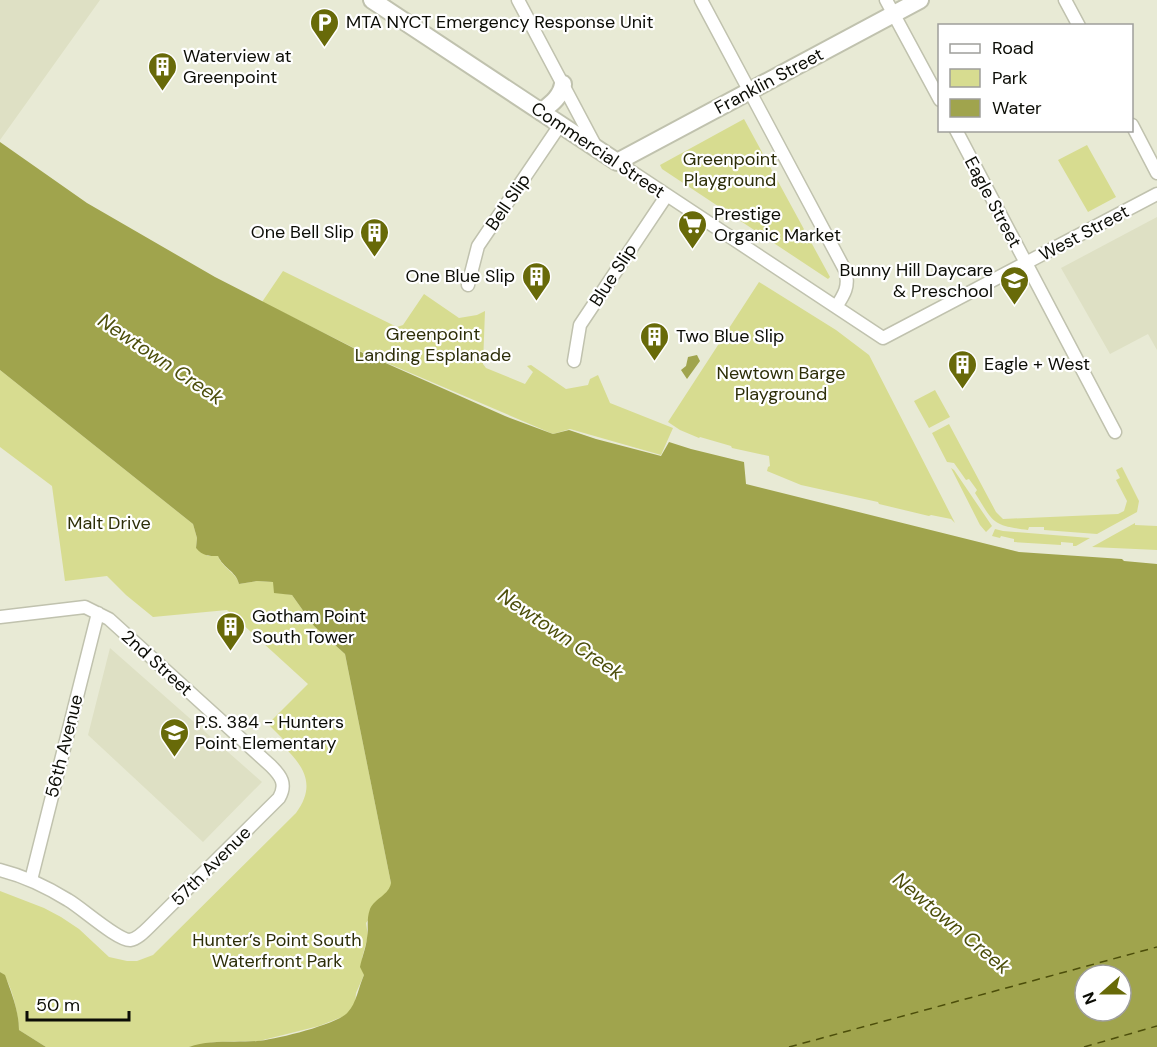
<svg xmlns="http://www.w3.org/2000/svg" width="1157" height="1047" font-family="'DM Sans',sans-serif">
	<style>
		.built { fill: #dee0c4 }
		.green { fill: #d7dc90 }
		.water { fill: #a0a44d; fill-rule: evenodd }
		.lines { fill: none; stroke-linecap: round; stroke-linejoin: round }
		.ferry { stroke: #4c4e0a; stroke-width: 1.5; stroke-dasharray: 8 6; stroke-linecap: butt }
		.street-casing { stroke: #c0c2ae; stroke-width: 15 }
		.secondary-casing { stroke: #c0c2ae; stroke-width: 20 }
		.street { stroke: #fff; stroke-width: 12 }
		.secondary { stroke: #fff; stroke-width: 16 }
		.labels { text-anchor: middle; stroke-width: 4.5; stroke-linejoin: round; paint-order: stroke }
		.poi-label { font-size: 18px; fill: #0c0d06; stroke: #fff; text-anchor: start }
		.street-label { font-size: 18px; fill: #0c0d06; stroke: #fff }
		.park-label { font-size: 18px; fill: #2d2e08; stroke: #fff }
		.water-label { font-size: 20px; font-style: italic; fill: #4c4e0a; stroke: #fff }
	</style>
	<rect width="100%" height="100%" fill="#e8ead5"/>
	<!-- built -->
	<path class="built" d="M0 0H100L0 140Z
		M1157 217V350L1148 334 1110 354 1061 268Z
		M110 648 262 782 203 842 88 735Z"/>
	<!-- green -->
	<path class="green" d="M744 119 830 277 828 279 662 169 660 165Z
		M1087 145 1116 197 1088 212 1058 160Z
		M283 271 397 327 403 325 424 294 459 318 477 315 485 311 483 364 486 368 525 384 533 372 527 366 531 365 566 389 588 385 590 379 598 375 610 403 673 428 661 455 570 429 553 434 366 354 262 302Z
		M759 282 836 330 869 355 955 523 951 519 931 515 929 516 879 504 878 502 801 485 767 471 768 467 770 466 769 456 732 448 731 446 700 437 699 438 680 430 668 422Z
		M0 370 193 524 197 538 196 548 208 556H218C222 568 236 572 239 584L257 581 273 582 280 593 292 595 314 626 345 654 391 883V888L366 923 368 936 362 958 364 975 356 993 355 1004 347 1015 319 1026 259 1041 215 1042 189 1047H46L19 1030C19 1017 11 978 0 972V891L44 908 61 917 79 929 109 957 127 961H137L153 955 296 813C316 786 305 767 283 746L286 742 268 724 308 684 227 610 153 617 126 595 107 576 65 581 52 486 0 447Z
		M935 390 950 417 929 428 914 401Z
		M949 424 996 512 1003 519 1118 514 1124 511 1127 501 1116 480 1120 478 1116 470 1122 467 1139 501 1137 512 1097 534 1044 530V527H1029L1028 530C991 525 994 523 975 493L977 490 969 479 966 480 954 463 947 462 932 433Z
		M951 468 954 470 992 526 986 532 980 525Z
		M1135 523V525L1157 526V550L1092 547Z
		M995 529 1003 531 1090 538 1076 546H1073V543L1061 542V545L1014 542V539L1001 536 1000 538 992 536Z"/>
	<!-- water -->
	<path class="water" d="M0 142 87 203 215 277 363 353 505 416 553 434 569 430 596 439 661 456 669 442 691 449 744 462 746 484 1019 552 1122 559 1124 561 1157 564V1047H189C210 1039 235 1043 257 1041 274 1040 339 1024 348 1012 356 1004 359 986 364 975L360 967C362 957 366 948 367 938 369 928 366 920 370 909 375 898 389 895 391 883L345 654 314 626 292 595 274 593 273 582 257 581 239 584C236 571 223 568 218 556 208 556 203 556 196 548L197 538 193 524 0 370ZM1085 975H1121V1011H1085Z
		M697 355 700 361 687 379 681 370 686 366 688 357Z
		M0 972 5 975C11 992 19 1011 19 1030L46 1047H0Z"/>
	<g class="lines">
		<!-- ferry -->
		<path class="ferry" d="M789 1047 1157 947
			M1084 1047 1157 1026"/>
		<defs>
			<path id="street" d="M518 0 596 147
				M701 0 845 270C850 286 844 295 836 307
				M886 0 940 100
				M1065 0 1079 26
				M1132 125 1157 173
				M956 130 1115 432
				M617 162 883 338 1157 194
				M468 285 478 246 560 125
				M574 361 580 325 667 195
				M0 617 85 607 109 619 271 766C281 776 287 784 279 798L149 927C144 932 137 939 130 940 117 940 82 908 68 900 47 887 24 876 0 870
				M31 880 98 613"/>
			<path id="secondary" d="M372 0 617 162 920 0
				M541 112C551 104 561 97 563 84"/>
		</defs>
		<!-- street casing -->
		<use href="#street" class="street-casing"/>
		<!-- secondary casing -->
		<use href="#secondary" class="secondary-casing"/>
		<!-- street -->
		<use href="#street" class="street"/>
		<!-- secondary -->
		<use href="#secondary" class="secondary"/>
	</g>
	<!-- icons -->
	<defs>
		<symbol id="parking-pin" viewBox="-11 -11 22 30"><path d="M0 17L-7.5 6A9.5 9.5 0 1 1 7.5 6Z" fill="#686a09" stroke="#fff"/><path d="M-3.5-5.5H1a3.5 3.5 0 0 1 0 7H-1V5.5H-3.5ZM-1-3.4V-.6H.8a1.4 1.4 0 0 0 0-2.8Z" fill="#fff"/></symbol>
		<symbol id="building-pin" viewBox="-11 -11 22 30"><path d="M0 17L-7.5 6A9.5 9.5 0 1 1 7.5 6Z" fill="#686a09" stroke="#fff"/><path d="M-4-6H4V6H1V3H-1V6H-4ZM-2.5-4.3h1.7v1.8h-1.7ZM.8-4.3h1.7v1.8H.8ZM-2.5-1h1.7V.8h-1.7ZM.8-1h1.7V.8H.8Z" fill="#fff"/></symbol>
		<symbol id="supermarket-pin" viewBox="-11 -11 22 30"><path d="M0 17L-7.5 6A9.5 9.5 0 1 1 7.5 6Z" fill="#686a09" stroke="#fff"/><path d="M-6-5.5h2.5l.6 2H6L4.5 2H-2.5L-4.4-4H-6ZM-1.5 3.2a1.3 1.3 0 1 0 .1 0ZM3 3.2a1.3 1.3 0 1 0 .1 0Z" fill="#fff"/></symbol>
		<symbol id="school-pin" viewBox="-11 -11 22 30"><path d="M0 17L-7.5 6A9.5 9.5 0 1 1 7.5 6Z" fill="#686a09" stroke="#fff"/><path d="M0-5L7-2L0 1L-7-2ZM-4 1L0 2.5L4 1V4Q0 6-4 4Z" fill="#fff"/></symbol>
	</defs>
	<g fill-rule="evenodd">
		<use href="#parking-pin" x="308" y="6" width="33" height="45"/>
		<use href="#building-pin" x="146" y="50" width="33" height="45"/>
		<use href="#supermarket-pin" x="676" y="208" width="33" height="45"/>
		<use href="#building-pin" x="358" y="216" width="33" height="45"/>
		<use href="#building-pin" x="520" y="260" width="33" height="45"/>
		<use href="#school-pin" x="998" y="264" width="33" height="45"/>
		<use href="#building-pin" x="638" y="320" width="33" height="45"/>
		<use href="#building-pin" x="946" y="348" width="33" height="45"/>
		<use href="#building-pin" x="214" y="610" width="33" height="45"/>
		<use href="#school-pin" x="158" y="716" width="33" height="45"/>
	</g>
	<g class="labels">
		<!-- poi labels -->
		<g class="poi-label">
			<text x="346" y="28">MTA NYCT Emergency Response Unit</text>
			<text x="183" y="62">Waterview at<tspan x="183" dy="21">Greenpoint</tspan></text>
			<text x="714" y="220">Prestige<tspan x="714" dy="21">Organic Market</tspan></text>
			<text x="354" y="238" text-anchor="end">One Bell Slip</text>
			<text x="993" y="276" text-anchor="end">Bunny Hill Daycare<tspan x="993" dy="21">&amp; Preschool</tspan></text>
			<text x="515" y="282" text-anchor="end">One Blue Slip</text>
			<text x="676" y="342">Two Blue Slip</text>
			<text x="984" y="370">Eagle + West</text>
			<text x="252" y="622">Gotham Point<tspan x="252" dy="21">South Tower</tspan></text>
			<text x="195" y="728">P.S. 384 - Hunters<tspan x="195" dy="21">Point Elementary</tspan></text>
		</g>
		<!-- street labels -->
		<g class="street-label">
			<text transform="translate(769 81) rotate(-28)" y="6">Franklin Street</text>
			<text transform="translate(598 150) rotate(34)" y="6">Commercial Street</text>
			<text transform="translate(508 202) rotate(-56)" y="6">Bell Slip</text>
			<text transform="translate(993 202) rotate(62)" y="6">Eagle Street</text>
			<text transform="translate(1084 233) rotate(-28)" y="6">West Street</text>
			<text transform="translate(613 275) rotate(-57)" y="6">Blue Slip</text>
			<text transform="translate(157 663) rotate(42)" y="6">2nd Street</text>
			<text transform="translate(64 746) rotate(-76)" y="6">56th Avenue</text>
			<text transform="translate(211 866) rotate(-45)" y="6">57th Avenue</text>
		</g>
		<!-- park labels -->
		<g class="park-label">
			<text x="730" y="165">Greenpoint<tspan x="730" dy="21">Playground</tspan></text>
			<text x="433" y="340">Greenpoint<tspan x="433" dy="21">Landing Esplanade</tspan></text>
			<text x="781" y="379">Newtown Barge<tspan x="781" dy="21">Playground</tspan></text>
			<text x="109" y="529">Malt Drive</text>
			<text x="277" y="946">Hunter’s Point South<tspan x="277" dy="21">Waterfront Park</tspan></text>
		</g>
		<!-- water labels -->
		<g class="water-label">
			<text transform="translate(161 359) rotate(34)" y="7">Newtown Creek</text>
			<text transform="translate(561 634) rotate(34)" y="7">Newtown Creek</text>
			<text transform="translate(952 923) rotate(40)" y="7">Newtown Creek</text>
		</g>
	</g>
	<!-- legend -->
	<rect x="938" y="24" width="195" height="108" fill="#ffffff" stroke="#9e9e9b" stroke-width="1.5"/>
	<rect x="950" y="44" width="30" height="9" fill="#ffffff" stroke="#9e9e9b" stroke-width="1.5"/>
	<text x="992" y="54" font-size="18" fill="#0c0d06">Road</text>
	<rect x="950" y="69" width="30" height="18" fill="#d7dc90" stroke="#9e9e9b" stroke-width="1.5"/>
	<text x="992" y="84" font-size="18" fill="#0c0d06">Park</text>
	<rect x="950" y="99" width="30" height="18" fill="#a0a44d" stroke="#9e9e9b" stroke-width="1.5"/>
	<text x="992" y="114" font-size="18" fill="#0c0d06">Water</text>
	<!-- north arrow -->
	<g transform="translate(1103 993) rotate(249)"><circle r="28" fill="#ffffff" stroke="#9e9e9b" stroke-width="1.5"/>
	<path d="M0-4.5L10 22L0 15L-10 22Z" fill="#686a09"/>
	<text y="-9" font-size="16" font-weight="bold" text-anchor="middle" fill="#0c0d06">N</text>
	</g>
	<!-- scale -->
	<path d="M27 1011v9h102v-9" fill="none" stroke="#0c0d06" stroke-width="3"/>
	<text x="36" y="1011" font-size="18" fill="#0c0d06" stroke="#ffffff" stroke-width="4.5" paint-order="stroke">50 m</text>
</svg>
